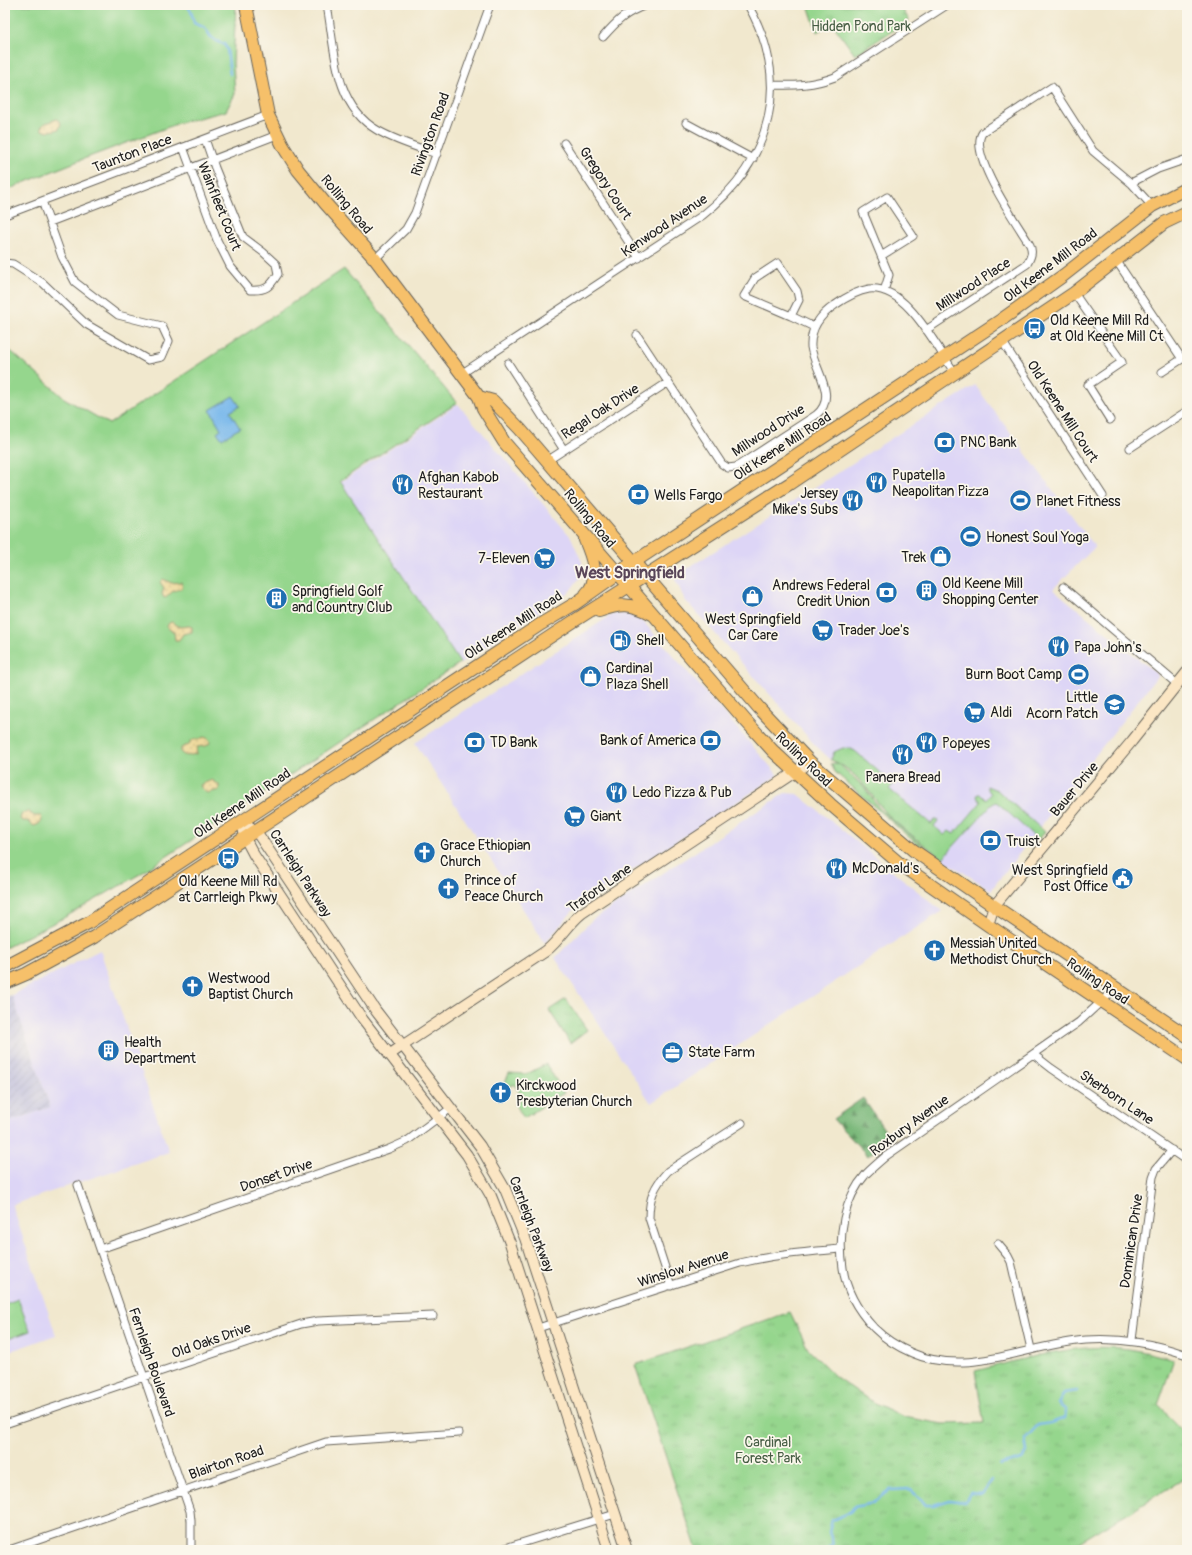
<svg xmlns="http://www.w3.org/2000/svg" width="1192" height="1555" font-family="Pangolin,sans-serif">
	<style>
		.built { fill: #ddd5f6 }
		.industrial { fill: url(#industrial-furrows) }
		.grass { fill: #95d68d; stroke: #587954 }
		.forest { fill: url(#forest-firs); stroke: #4a6a4a }
		.sand { fill: url(#sand-dots); stroke: #857b5d }
		.park { fill: url(#park-tufts); stroke: #587954 }
		.water { fill: #77b7eb; stroke: #4a6a84 }
		.lines { fill: none; stroke-linecap: round; stroke-linejoin: round }
		.stream { stroke: #77b7eb; stroke-width: 2.5 }
		.street-casing { stroke: #67635a; stroke-width: 9 }
		.secondary-casing { stroke: #67635a; stroke-width: 12 }
		.primary-casing { stroke: #67635a; stroke-width: 14 }
		.street { stroke: #fff; stroke-width: 7 }
		.secondary { stroke: #fbe6c4; stroke-width: 10 }
		.primary { stroke: #f6c06b; stroke-width: 12 }
		.labels { text-anchor: middle; stroke-width: 3.5; stroke-linejoin: round; paint-order: stroke }
		.park-label { font-size: 14px; fill: #465d44; stroke: #fbf7ec }
		.street-label { font-size: 14px; fill: #1c1c1c; stroke: #fbf7ec }
		.poi-label { font-size: 14px; fill: #1c1c1c; stroke: #fbf7ec; text-anchor: start }
		.quarter-label { font-size: 16px; font-weight: bold; fill: #594659; stroke: #fbf7ec }
	</style>
	<defs>
		<pattern id="industrial-furrows" width="10" height="10" patternUnits="userSpaceOnUse"><rect width="10" height="10" fill="#c2c1dc"/><path d="M-1 1l2-2M0 10L10 0M9 11l2-2" fill="none" stroke="#a6a5bc"/></pattern>
		<pattern id="forest-firs" width="22" height="20" patternUnits="userSpaceOnUse"><rect width="22" height="20" fill="#78b778"/><path d="M5 1l3.5 6h-7zM16 11l3.5 6h-7z" fill="#629462"/></pattern>
		<pattern id="sand-dots" width="8" height="8" patternUnits="userSpaceOnUse"><rect width="8" height="8" fill="#eeda9e"/><path d="M2 2h.1M6 6h.1" fill="none" stroke="#ccba88" stroke-width="1.8" stroke-linecap="round"/></pattern>
		<pattern id="park-tufts" width="24" height="20" patternUnits="userSpaceOnUse"><rect width="24" height="20" fill="#95d68d"/><path d="M3 7l-1-3M5 7V3M7 7l1-3M15 17l-1-3M17 17v-4M19 17l1-3" fill="none" stroke="#80b779"/></pattern>
	</defs>
	<rect width="100%" height="100%" fill="#fbf7ec"/>
	<filter id="ink" filterUnits="userSpaceOnUse"><feTurbulence type="fractalNoise" baseFrequency=".025" numOctaves="2"/><feDisplacementMap in="SourceGraphic" scale="8" xChannelSelector="R" yChannelSelector="G"/><feConvolveMatrix kernelMatrix="1 2 1 2 8 2 1 2 1" color-interpolation-filters="sRGB"/></filter>
	<filter id="wash" filterUnits="userSpaceOnUse"><feTurbulence type="fractalNoise" baseFrequency=".012" numOctaves="4" result="noise"/><feDisplacementMap in="SourceGraphic" scale="16" xChannelSelector="R" yChannelSelector="G"/><feGaussianBlur stdDeviation="0.9" result="paint"/><feColorMatrix in="noise" values="0 0 0 0 0 0 0 0 0 0 0 0 0 0 0 0 0 1.4 0 .05"/><feComposite in="paint" operator="in"/></filter>
	<g filter="url(#wash)">
		<rect width="100%" height="100%" fill="#f1e8ce"/>
		<!-- built -->
		<path class="built" d="M975 385 1095 547 1053 589 1158 675 991 890 942 859 895 822 881 807 865 785 840 763 831 760 816 746 685 600 674 577Z
			M458 404 571 537 582 562 581 576 570 591 460 664 341 482Z
			M629 613 641 619 778 775 576 907 545 943 415 743 613 614Z
			M785 793 798 794 942 911 651 1103 555 958 592 920Z
			M100 950 169 1152 12 1205 56 1335 5 1353V1123L50 1107 12 995Z"/>
		<!-- industrial -->
		<path class="industrial" d="M12 995 50 1107 5 1123V997Z"/>
		<!-- grass -->
		<path class="grass" d="M5 5H236L233 63 235 94 226 111 179 123 78 161 18 185 5 192Z
			M344 269 457 403 340 481 460 663 140 874 67 916 5 948V346L64 398 109 424Z
			M843 748 851 749 855 751 892 783 893 785 889 789 931 824 934 820H937L938 821 934 826 944 835 949 831 954 834 981 802 977 797 978 794H980L986 800 991 794 987 788V786L997 790 1045 832 1039 839H1037L999 804 996 802 991 805 942 859C927 846 909 834 894 821 873 801 860 771 831 760L834 752Z
			M835 763 839 764 864 787 879 808 894 822 938 858V860L927 853 835 772 831 764Z
			M546 1064 564 1093 524 1118 515 1104 523 1098 514 1084 508 1088 505 1083 509 1073 527 1074Z
			M18 1299 30 1331 5 1340V1304Z"/>
		<!-- forest -->
		<path class="forest" d="M863 1098 890 1138 868 1156 833 1119Z"/>
		<!-- sand -->
		<path class="sand" d="M57 119 61 123 59 129 47 132 42 130 41 127 44 124Z
			M163 579 171 583 181 582 183 585C181 590 178 589 174 591 171 592 169 595 167 597L164 598 162 594 164 588 160 582Z
			M172 622 180 627 189 626 192 627V632L183 634 179 640H175L174 632 169 629 167 626 169 623Z
			M204 737 209 739 210 743 206 746 197 747 196 754 186 756 181 753V748L188 745 193 739H199Z
			M212 780 219 785V790L207 793 202 789 200 785Z
			M28 811 34 816H41L42 820 39 824 34 826 28 821H23L20 819 22 813Z"/>
		<!-- park -->
		<path class="park" d="M808 5H900L909 20 855 55 832 23 817 32Z
			M566 999 587 1030 570 1043 549 1010Z
			M790 1312 808 1349 836 1377 869 1400 904 1417 943 1424 984 1423 975 1371C1025 1359 1078 1342 1129 1349 1144 1351 1159 1356 1174 1359L1158 1405 1187 1436V1477L1066 1550H697L635 1365Z"/>
		<!-- water -->
		<path class="water" d="M233 396 240 406 230 412 240 428 222 439 217 432 221 429 210 410Z"/>
		<g class="lines">
			<!-- stream -->
			<path class="stream" d="M187 5 191 11 194 23 205 28 211 37 216 41 224 44 227 49 230 74
				M1000 1465 1022 1459 1027 1452 1025 1439 1038 1425 1051 1423 1065 1418 1066 1410 1058 1404 1064 1393 1077 1391
				M828 1550 833 1544 829 1532 832 1520 850 1512 854 1507 873 1503 889 1490 910 1489 926 1505H933L950 1500 965 1502 970 1493 982 1494 992 1480"/>
		</g>
	</g>
	<g filter="url(#ink)">
		<g class="lines">
			<defs>
				<path id="street" d="M327 5C335 49 334 105 377 130 396 141 417 147 437 154
					M603 37C618 20 625 13 646 5
					M772 85C795 86 814 85 835 77L947 5
					M686 123 753 159
					M564 143 639 258
					M183 147 217 240 230 266 250 290C266 291 270 287 278 274L276 264 263 252 243 237 215 168 205 139
					M1131 183 1158 169 1187 159
					M5 215 268 115
					M50 222 277 135
					M881 256 913 236 887 197 863 212 889 275 884 291
					M375 259 406 229 415 213 490 5
					M1116 260 1182 359 1187 356
					M5 263 13 264 43 283 86 324 148 360 162 357 169 341 162 326 118 315 75 282 62 257 42 201
					M1074 293 1122 362 1088 385 1110 420
					M791 316 799 300 797 291 778 263 755 278 744 296 791 316 814 327
					M926 330 1027 264C1031 257 1033 252 1030 245 1018 225 966 152 983 132L1052 87 1093 151 1131 183 1152 206
					M637 335 722 464 728 468 736 467 816 415C839 397 814 369 811 347 810 328 820 315 835 305 845 298 856 291 869 289 907 285 936 347 955 373
					M1002 341 1103 496
					M508 363 564 450
					M1162 372 1182 359
					M461 374 703 215C772 160 792 83 748 5
					M1130 448 1187 411
					M547 461 667 383
					M1063 587 1177 684
					M1116 988 1079 1022 886 1156C879 1162 872 1168 866 1174 843 1200 838 1235 843 1268 846 1291 859 1312 874 1328 885 1339 898 1347 912 1353 969 1378 1028 1344 1086 1340 1123 1338 1152 1343 1187 1355
					M1033 1054 1051 1068 1187 1161
					M78 1185 190 1511 191 1521V1550
					M998 1244 1008 1256 1011 1262 1031 1349
					M100 1249 389 1149 407 1141 451 1108
					M671 1286 649 1218C649 1198 654 1186 668 1171L742 1123
					M538 1328 740 1263C773 1255 806 1252 840 1249
					M1132 1340 1153 1177 1156 1169 1172 1150
					M5 1424 301 1324 318 1321 433 1316
					M9 1550 326 1442 459 1433
					M499 1550 615 1514"/>
				<path id="secondary" d="M242 821 256 831 376 1011 480 1146 505 1189 525 1238 627 1550
					M242 821 245 838 254 855 363 1020 467 1155 491 1196 510 1243 609 1550
					M988 925 994 906 1132 741 1187 672
					M389 1055 402 1046 546 951C560 940 568 924 582 913L810 762"/>
				<path id="primary" d="M246 5 268 115 283 146 298 170 325 203 375 259 479 397 483 408 504 442 745 720 773 751 830 804 899 863 988 925 1187 1059
					M479 397 493 401 520 429 759 708 810 762 913 850 994 906 1187 1036
					M585 540C592 556 601 580 586 594
					M599 611C622 603 631 603 652 614
					M5 967 88 923 541 624 576 603 634 562 1001 320 1064 275 1152 206 1187 188
					M5 983 26 974 94 937 571 623 789 484 1074 293 1164 223 1187 212"/>
			</defs>
			<!-- street casing -->
			<use href="#street" class="street-casing"/>
			<!-- secondary casing -->
			<use href="#secondary" class="secondary-casing"/>
			<!-- primary casing -->
			<use href="#primary" class="primary-casing"/>
			<!-- street -->
			<use href="#street" class="street"/>
			<!-- secondary -->
			<use href="#secondary" class="secondary"/>
			<!-- primary -->
			<use href="#primary" class="primary"/>
		</g>
	</g>
	<!-- icons -->
	<defs>
		<symbol id="bus-disc" viewBox="-11 -11 22 22"><circle r="9.5" fill="#1f6fb2" stroke="#fbf7ec"/><path d="M-5-6H5V4H4V6H2V4H-2V6H-4V4H-5ZM-3.5-4V0h7V-4ZM-3.5 1.2v1.5H-2V1.2ZM2 1.2v1.5H3.5V1.2Z" fill="#fff"/></symbol>
		<symbol id="bank-disc" viewBox="-11 -11 22 22"><circle r="9.5" fill="#1f6fb2" stroke="#fbf7ec"/><path d="M-6-4H6V4H-6ZM0-2.3a2.3 2.3 0 1 0 0 4.6a2.3 2.3 0 1 0 0-4.6Z" fill="#fff"/></symbol>
		<symbol id="restaurant-disc" viewBox="-11 -11 22 22"><circle r="9.5" fill="#1f6fb2" stroke="#fbf7ec"/><path d="M-5-6h1v4h1v-4h1v4h1v-4h1v5L-1.5 .5V6h-2V.5L-5-1ZM5-6V6H3V1.5H1.5Q1.5-4 5-6Z" fill="#fff"/></symbol>
		<symbol id="stadium-disc" viewBox="-11 -11 22 22"><circle r="9.5" fill="#1f6fb2" stroke="#fbf7ec"/><path d="M0-5a6.5 5 0 1 0 0 10a6.5 5 0 1 0 0-10ZM-3.5-1.8h7v3.6h-7Z" fill="#fff"/></symbol>
		<symbol id="shop-disc" viewBox="-11 -11 22 22"><circle r="9.5" fill="#1f6fb2" stroke="#fbf7ec"/><path d="M-5-2.5h2.3a2.7 3.5 0 0 1 5.4 0H5L5.5 6h-11ZM-1.5-2.5h3a1.5 2.3 0 0 0-3 0Z" fill="#fff"/></symbol>
		<symbol id="supermarket-disc" viewBox="-11 -11 22 22"><circle r="9.5" fill="#1f6fb2" stroke="#fbf7ec"/><path d="M-6-5.5h2.5l.6 2H6L4.5 2H-2.5L-4.4-4H-6ZM-1.5 3.2a1.3 1.3 0 1 0 .1 0ZM3 3.2a1.3 1.3 0 1 0 .1 0Z" fill="#fff"/></symbol>
		<symbol id="building-disc" viewBox="-11 -11 22 22"><circle r="9.5" fill="#1f6fb2" stroke="#fbf7ec"/><path d="M-4-6H4V6H1V3H-1V6H-4ZM-2.5-4.3h1.7v1.8h-1.7ZM.8-4.3h1.7v1.8H.8ZM-2.5-1h1.7V.8h-1.7ZM.8-1h1.7V.8H.8Z" fill="#fff"/></symbol>
		<symbol id="fuel-disc" viewBox="-11 -11 22 22"><circle r="9.5" fill="#1f6fb2" stroke="#fbf7ec"/><path d="M-5.5-6h7V0h2V4h1.3V-2.5L3-4.5l.8-.8L6-3V5H2.5V1h-1V6h-7ZM-4.2-4.7v3.2H.2V-4.7Z" fill="#fff"/></symbol>
		<symbol id="school-disc" viewBox="-11 -11 22 22"><circle r="9.5" fill="#1f6fb2" stroke="#fbf7ec"/><path d="M0-5L7-2L0 1L-7-2ZM-4 1L0 2.5L4 1V4Q0 6-4 4Z" fill="#fff"/></symbol>
		<symbol id="church-disc" viewBox="-11 -11 22 22"><circle r="9.5" fill="#1f6fb2" stroke="#fbf7ec"/><path d="M-1.2-6h2.4v3.5h3.3v2.4h-3.3V6h-2.4V-.1h-3.3v-2.4h3.3Z" fill="#fff"/></symbol>
		<symbol id="civic-disc" viewBox="-11 -11 22 22"><circle r="9.5" fill="#1f6fb2" stroke="#fbf7ec"/><path d="M-.6-6.5H3V-4.5H.6V-3L4-1V1h2V6H-6V1h2V-1L-.6-3ZM-1.2 2.5V6h2.4V2.5Z" fill="#fff"/></symbol>
		<symbol id="office-disc" viewBox="-11 -11 22 22"><circle r="9.5" fill="#1f6fb2" stroke="#fbf7ec"/><path d="M-6-3h4V-5.5h4V-3h4V5H-6ZM-1-4.5V-3h2v-1.5ZM-6 0V1H6V0Z" fill="#fff"/></symbol>
	</defs>
	<g fill-rule="evenodd">
		<use href="#bus-disc" x="1022" y="316" width="25" height="25"/>
		<use href="#bank-disc" x="932" y="430" width="25" height="25"/>
		<use href="#restaurant-disc" x="864" y="470" width="25" height="25"/>
		<use href="#restaurant-disc" x="390" y="472" width="25" height="25"/>
		<use href="#bank-disc" x="626" y="482" width="25" height="25"/>
		<use href="#restaurant-disc" x="840" y="488" width="25" height="25"/>
		<use href="#stadium-disc" x="1008" y="488" width="25" height="25"/>
		<use href="#stadium-disc" x="958" y="524" width="25" height="25"/>
		<use href="#shop-disc" x="928" y="544" width="25" height="25"/>
		<use href="#supermarket-disc" x="532" y="546" width="25" height="25"/>
		<use href="#building-disc" x="914" y="578" width="25" height="25"/>
		<use href="#bank-disc" x="874" y="580" width="25" height="25"/>
		<use href="#shop-disc" x="740" y="584" width="25" height="25"/>
		<use href="#building-disc" x="264" y="586" width="25" height="25"/>
		<use href="#supermarket-disc" x="810" y="618" width="25" height="25"/>
		<use href="#fuel-disc" x="608" y="628" width="25" height="25"/>
		<use href="#restaurant-disc" x="1046" y="634" width="25" height="25"/>
		<use href="#stadium-disc" x="1066" y="662" width="25" height="25"/>
		<use href="#shop-disc" x="578" y="664" width="25" height="25"/>
		<use href="#school-disc" x="1102" y="692" width="25" height="25"/>
		<use href="#supermarket-disc" x="962" y="700" width="25" height="25"/>
		<use href="#bank-disc" x="698" y="728" width="25" height="25"/>
		<use href="#bank-disc" x="462" y="730" width="25" height="25"/>
		<use href="#restaurant-disc" x="914" y="730" width="25" height="25"/>
		<use href="#restaurant-disc" x="890" y="742" width="25" height="25"/>
		<use href="#restaurant-disc" x="604" y="780" width="25" height="25"/>
		<use href="#supermarket-disc" x="562" y="804" width="25" height="25"/>
		<use href="#bank-disc" x="978" y="828" width="25" height="25"/>
		<use href="#church-disc" x="412" y="840" width="25" height="25"/>
		<use href="#bus-disc" x="216" y="846" width="25" height="25"/>
		<use href="#restaurant-disc" x="824" y="856" width="25" height="25"/>
		<use href="#civic-disc" x="1110" y="866" width="25" height="25"/>
		<use href="#church-disc" x="436" y="876" width="25" height="25"/>
		<use href="#church-disc" x="922" y="938" width="25" height="25"/>
		<use href="#church-disc" x="180" y="974" width="25" height="25"/>
		<use href="#building-disc" x="96" y="1038" width="25" height="25"/>
		<use href="#office-disc" x="660" y="1040" width="25" height="25"/>
		<use href="#church-disc" x="488" y="1080" width="25" height="25"/>
	</g>
	<g class="labels">
		<!-- park labels -->
		<g class="park-label">
			<text x="861" y="31">Hidden Pond Park</text>
			<text x="768" y="1447">Cardinal<tspan x="768" dy="16">Forest Park</tspan></text>
		</g>
		<!-- street labels -->
		<g class="street-label">
			<text transform="translate(430 134) rotate(-70)" y="5">Rivington Road</text>
			<text transform="translate(132 153) rotate(-21)" y="5">Taunton Place</text>
			<text transform="translate(606 183) rotate(57)" y="5">Gregory Court</text>
			<text transform="translate(347 204) rotate(50)" y="5">Rolling Road</text>
			<text transform="translate(220 206) rotate(68)" y="5">Wainfleet Court</text>
			<text transform="translate(664 225) rotate(-34)" y="5">Kenwood Avenue</text>
			<text transform="translate(1050 265) rotate(-37)" y="5">Old Keene Mill Road</text>
			<text transform="translate(973 284) rotate(-33)" y="5">Millwood Place</text>
			<text transform="translate(600 411) rotate(-33)" y="5">Regal Oak Drive</text>
			<text transform="translate(1063 411) rotate(57)" y="5">Old Keene Mill Court</text>
			<text transform="translate(768 430) rotate(-33)" y="5">Millwood Drive</text>
			<text transform="translate(782 446) rotate(-33)" y="5">Old Keene Mill Road</text>
			<text transform="translate(590 518) rotate(50)" y="5">Rolling Road</text>
			<text transform="translate(513 625) rotate(-33)" y="5">Old Keene Mill Road</text>
			<text transform="translate(804 759) rotate(44)" y="5">Rolling Road</text>
			<text transform="translate(1074 789) rotate(-50)" y="5">Bauer Drive</text>
			<text transform="translate(242 803) rotate(-34)" y="5">Old Keene Mill Road</text>
			<text transform="translate(301 873) rotate(57)" y="5">Carrleigh Parkway</text>
			<text transform="translate(599 888) rotate(-35)" y="5">Traford Lane</text>
			<text transform="translate(1098 981) rotate(34)" y="5">Rolling Road</text>
			<text transform="translate(1117 1097) rotate(34)" y="5">Sherborn Lane</text>
			<text transform="translate(909 1125) rotate(-36)" y="5">Roxbury Avenue</text>
			<text transform="translate(276 1175) rotate(-19)" y="5">Donset Drive</text>
			<text transform="translate(532 1224) rotate(69)" y="5">Carrleigh Parkway</text>
			<text transform="translate(1131 1241) rotate(-82)" y="5">Dominican Drive</text>
			<text transform="translate(683 1268) rotate(-18)" y="5">Winslow Avenue</text>
			<text transform="translate(211 1340) rotate(-19)" y="5">Old Oaks Drive</text>
			<text transform="translate(152 1362) rotate(71)" y="5">Fernleigh Boulevard</text>
			<text transform="translate(226 1462) rotate(-19)" y="5">Blairton Road</text>
		</g>
		<!-- poi labels -->
		<g class="poi-label">
			<text x="1050" y="325">Old Keene Mill Rd<tspan x="1050" dy="16">at Old Keene Mill Ct</tspan></text>
			<text x="960" y="447">PNC Bank</text>
			<text x="892" y="480">Pupatella<tspan x="892" dy="16">Neapolitan Pizza</tspan></text>
			<text x="418" y="482">Afghan Kabob<tspan x="418" dy="16">Restaurant</tspan></text>
			<text x="838" y="498" text-anchor="end">Jersey<tspan x="838" dy="16">Mike's Subs</tspan></text>
			<text x="654" y="500">Wells Fargo</text>
			<text x="1036" y="506">Planet Fitness</text>
			<text x="986" y="542">Honest Soul Yoga</text>
			<text x="926" y="562" text-anchor="end">Trek</text>
			<text x="530" y="563" text-anchor="end">7-Eleven</text>
			<text x="942" y="588">Old Keene Mill<tspan x="942" dy="16">Shopping Center</tspan></text>
			<text x="870" y="590" text-anchor="end">Andrews Federal<tspan x="870" dy="16">Credit Union</tspan></text>
			<text x="292" y="596">Springfield Golf<tspan x="292" dy="16">and Country Club</tspan></text>
			<text x="753" y="624" text-anchor="middle">West Springfield<tspan x="753" dy="16">Car Care</tspan></text>
			<text x="838" y="635">Trader Joe's</text>
			<text x="636" y="645">Shell</text>
			<text x="1074" y="652">Papa John's</text>
			<text x="606" y="673">Cardinal<tspan x="606" dy="16">Plaza Shell</tspan></text>
			<text x="1062" y="679" text-anchor="end">Burn Boot Camp</text>
			<text x="1098" y="702" text-anchor="end">Little<tspan x="1098" dy="16">Acorn Patch</tspan></text>
			<text x="990" y="717">Aldi</text>
			<text x="696" y="745" text-anchor="end">Bank of America</text>
			<text x="490" y="747">TD Bank</text>
			<text x="942" y="748">Popeyes</text>
			<text x="903" y="782" text-anchor="middle">Panera Bread</text>
			<text x="632" y="797">Ledo Pizza &amp; Pub</text>
			<text x="590" y="821">Giant</text>
			<text x="1006" y="846">Truist</text>
			<text x="440" y="850">Grace Ethiopian<tspan x="440" dy="16">Church</tspan></text>
			<text x="852" y="873">McDonald's</text>
			<text x="1108" y="875" text-anchor="end">West Springfield<tspan x="1108" dy="16">Post Office</tspan></text>
			<text x="464" y="885">Prince of<tspan x="464" dy="16">Peace Church</tspan></text>
			<text x="228" y="886" text-anchor="middle">Old Keene Mill Rd<tspan x="228" dy="16">at Carrleigh Pkwy</tspan></text>
			<text x="950" y="948">Messiah United<tspan x="950" dy="16">Methodist Church</tspan></text>
			<text x="208" y="983">Westwood<tspan x="208" dy="16">Baptist Church</tspan></text>
			<text x="124" y="1047">Health<tspan x="124" dy="16">Department</tspan></text>
			<text x="688" y="1057">State Farm</text>
			<text x="516" y="1090">Kirckwood<tspan x="516" dy="16">Presbyterian Church</tspan></text>
		</g>
		<!-- quarter labels -->
		<g class="quarter-label">
			<text x="630" y="578">West Springfield</text>
		</g>
	</g>
	<!-- margin -->
	<rect width="1192" height="1555" fill="none" stroke="#fbf7ec" stroke-width="20"/>
</svg>
